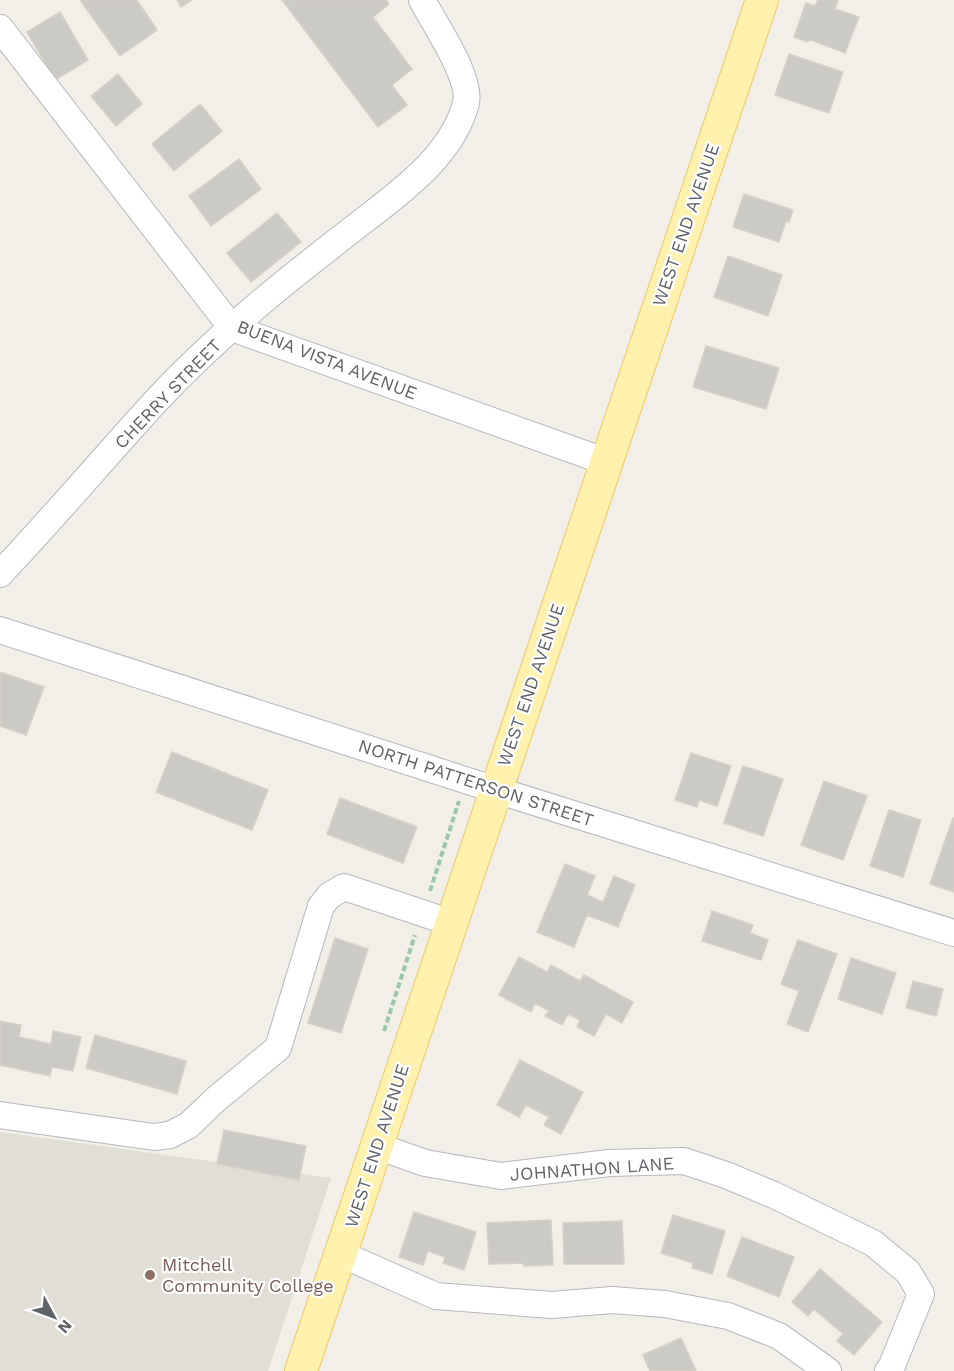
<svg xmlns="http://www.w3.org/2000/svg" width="954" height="1371" font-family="'Work Sans',sans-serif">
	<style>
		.education { fill: #e1ded6 }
		.building { fill: #cccac5; stroke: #d6d1c6; stroke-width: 1.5 }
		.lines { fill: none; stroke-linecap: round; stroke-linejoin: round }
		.minor-casing { stroke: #b5b8bc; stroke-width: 28 }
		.major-casing { stroke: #f2c960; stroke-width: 34 }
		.path { stroke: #9cc7a9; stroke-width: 4; stroke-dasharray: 6 3; stroke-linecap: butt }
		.minor { stroke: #fff; stroke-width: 26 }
		.major { stroke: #fff2af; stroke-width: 32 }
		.education-dot { fill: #8d6e63; stroke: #fff; stroke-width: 2 }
		.labels { text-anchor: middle; stroke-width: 4.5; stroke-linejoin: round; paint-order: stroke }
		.street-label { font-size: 18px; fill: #5f6368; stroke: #fff }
		.education-label { font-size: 18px; fill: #785e54; stroke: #fff; text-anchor: start }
	</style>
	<rect width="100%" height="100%" fill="#f1efe8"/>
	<!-- education -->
	<path class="education" d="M0 1132 331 1178 268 1371H0Z"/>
	<!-- building -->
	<path class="building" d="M80 0H137L157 30 120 56Z
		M177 0H192L181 7Z
		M282 0H386L389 4 373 17 412 69 392 85 407 105 378 127Z
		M818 0H838L835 9 859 17 845 53 809 39 808 42 794 37 806 3 815 6Z
		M60 12 88 60 55 80 27 32Z
		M789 54 843 72 829 113 775 95Z
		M118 74 142 104 116 126 91 96Z
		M200 104 222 131 174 171 152 144Z
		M239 159 261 189 211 226 189 196Z
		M744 194 793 210 789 222 786 221 779 242 733 227Z
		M277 213 301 242 251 282 227 253Z
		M728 256 782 275 768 316 714 297Z
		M706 346 779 368 766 409 693 387Z
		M0 672 44 687 26 735 0 726Z
		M172 752 268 790 252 830 156 792Z
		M691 753 731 766 717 806 699 800 697 807 675 800Z
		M743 766 783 779 763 836 724 823Z
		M824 781 867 796 843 860 801 845Z
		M340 798 417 827 403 863 327 834Z
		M889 810 921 820 903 877 870 866Z
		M953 818 954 819V892L930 884Z
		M565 864 595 876 587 895 603 902 614 876 635 885 618 927 587 915 574 947 537 932Z
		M712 911 753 925 750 933 768 940 761 960 702 941Z
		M335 938 368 949 341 1033 308 1023Z
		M798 940 837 954 808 1032 787 1024 799 991 781 984Z
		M519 957 547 972 551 965 580 981 584 975 633 1002 622 1023 606 1014 594 1036 577 1027 580 1020 568 1014 562 1025 545 1016 549 1011 535 1003 531 1012 499 995Z
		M851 958 896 973 882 1014 838 999Z
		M913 981 943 989 936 1016 906 1008Z
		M0 1021 21 1025 19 1037 51 1044 53 1031 81 1037 73 1071 52 1067 50 1076 0 1065Z
		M95 1035 186 1061 177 1094 86 1068Z
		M520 1060 583 1092 561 1134 544 1125 549 1117 526 1105 519 1117 497 1105Z
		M224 1130 306 1146 299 1180 217 1164Z
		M414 1212 476 1232 464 1270 443 1263 445 1257 428 1251 423 1265 399 1257Z
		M673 1215 725 1231 712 1274 692 1268 693 1263 661 1253Z
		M551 1220 553 1265 524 1266 523 1263 489 1264 487 1223Z
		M622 1221 624 1264H564L563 1223Z
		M742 1237 794 1257 779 1297 727 1276Z
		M820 1269 882 1322 854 1355 837 1341 843 1334 814 1309 808 1316 792 1302Z
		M681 1338 696 1371H650L643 1355Z"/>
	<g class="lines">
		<defs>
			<path id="minor" d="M0 28 232 328 607 462
				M0 574C53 518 103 459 155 402 219 333 293 275 367 218 406 188 453 153 466 103 472 78 434 23 422 0
				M0 630 496 790 954 933
				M0 1115 154 1137 170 1135 189 1125 215 1100 278 1048 321 906 329 896 344 887 452 923
				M377 1146 425 1163 501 1176 609 1163 684 1161 726 1175 774 1195 873 1243 908 1272 921 1294 891 1368 888 1371
				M341 1254 436 1296 552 1305 612 1300 665 1304 728 1316 779 1336 828 1371"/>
			<path id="major" d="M301 1371 762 0"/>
		</defs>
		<!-- minor casing -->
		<use href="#minor" class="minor-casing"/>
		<!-- major casing -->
		<use href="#major" class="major-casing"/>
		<!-- path -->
		<path class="path" d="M430 891 459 801
			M384 1031 415 935"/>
		<!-- minor -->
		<use href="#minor" class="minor"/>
		<!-- major -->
		<use href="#major" class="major"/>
	</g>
	<!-- markers -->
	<circle class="education-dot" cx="150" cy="1275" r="6"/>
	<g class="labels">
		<!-- street labels -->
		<g class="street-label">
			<text transform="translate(686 225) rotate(-71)" y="6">WEST END AVENUE</text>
			<text transform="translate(327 360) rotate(21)" y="6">BUENA VISTA AVENUE</text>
			<text transform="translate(168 394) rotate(-46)" y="6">CHERRY STREET</text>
			<text transform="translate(531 685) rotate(-71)" y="6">WEST END AVENUE</text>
			<text transform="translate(476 783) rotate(18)" y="6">NORTH PATTERSON STREET</text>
			<text transform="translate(377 1146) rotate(-72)" y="6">WEST END AVENUE</text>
			<text transform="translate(592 1169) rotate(-4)" y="6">JOHNATHON LANE</text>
		</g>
		<!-- education labels -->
		<g class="education-label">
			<text x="162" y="1271">Mitchell<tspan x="162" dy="21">Community College</tspan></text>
		</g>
	</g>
	<!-- north arrow -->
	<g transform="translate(54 1317) rotate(131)" stroke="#ffffff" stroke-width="4.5" paint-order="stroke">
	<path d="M0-4.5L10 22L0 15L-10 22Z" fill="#5f6368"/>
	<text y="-9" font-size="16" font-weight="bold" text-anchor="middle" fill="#5f6368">N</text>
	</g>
</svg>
